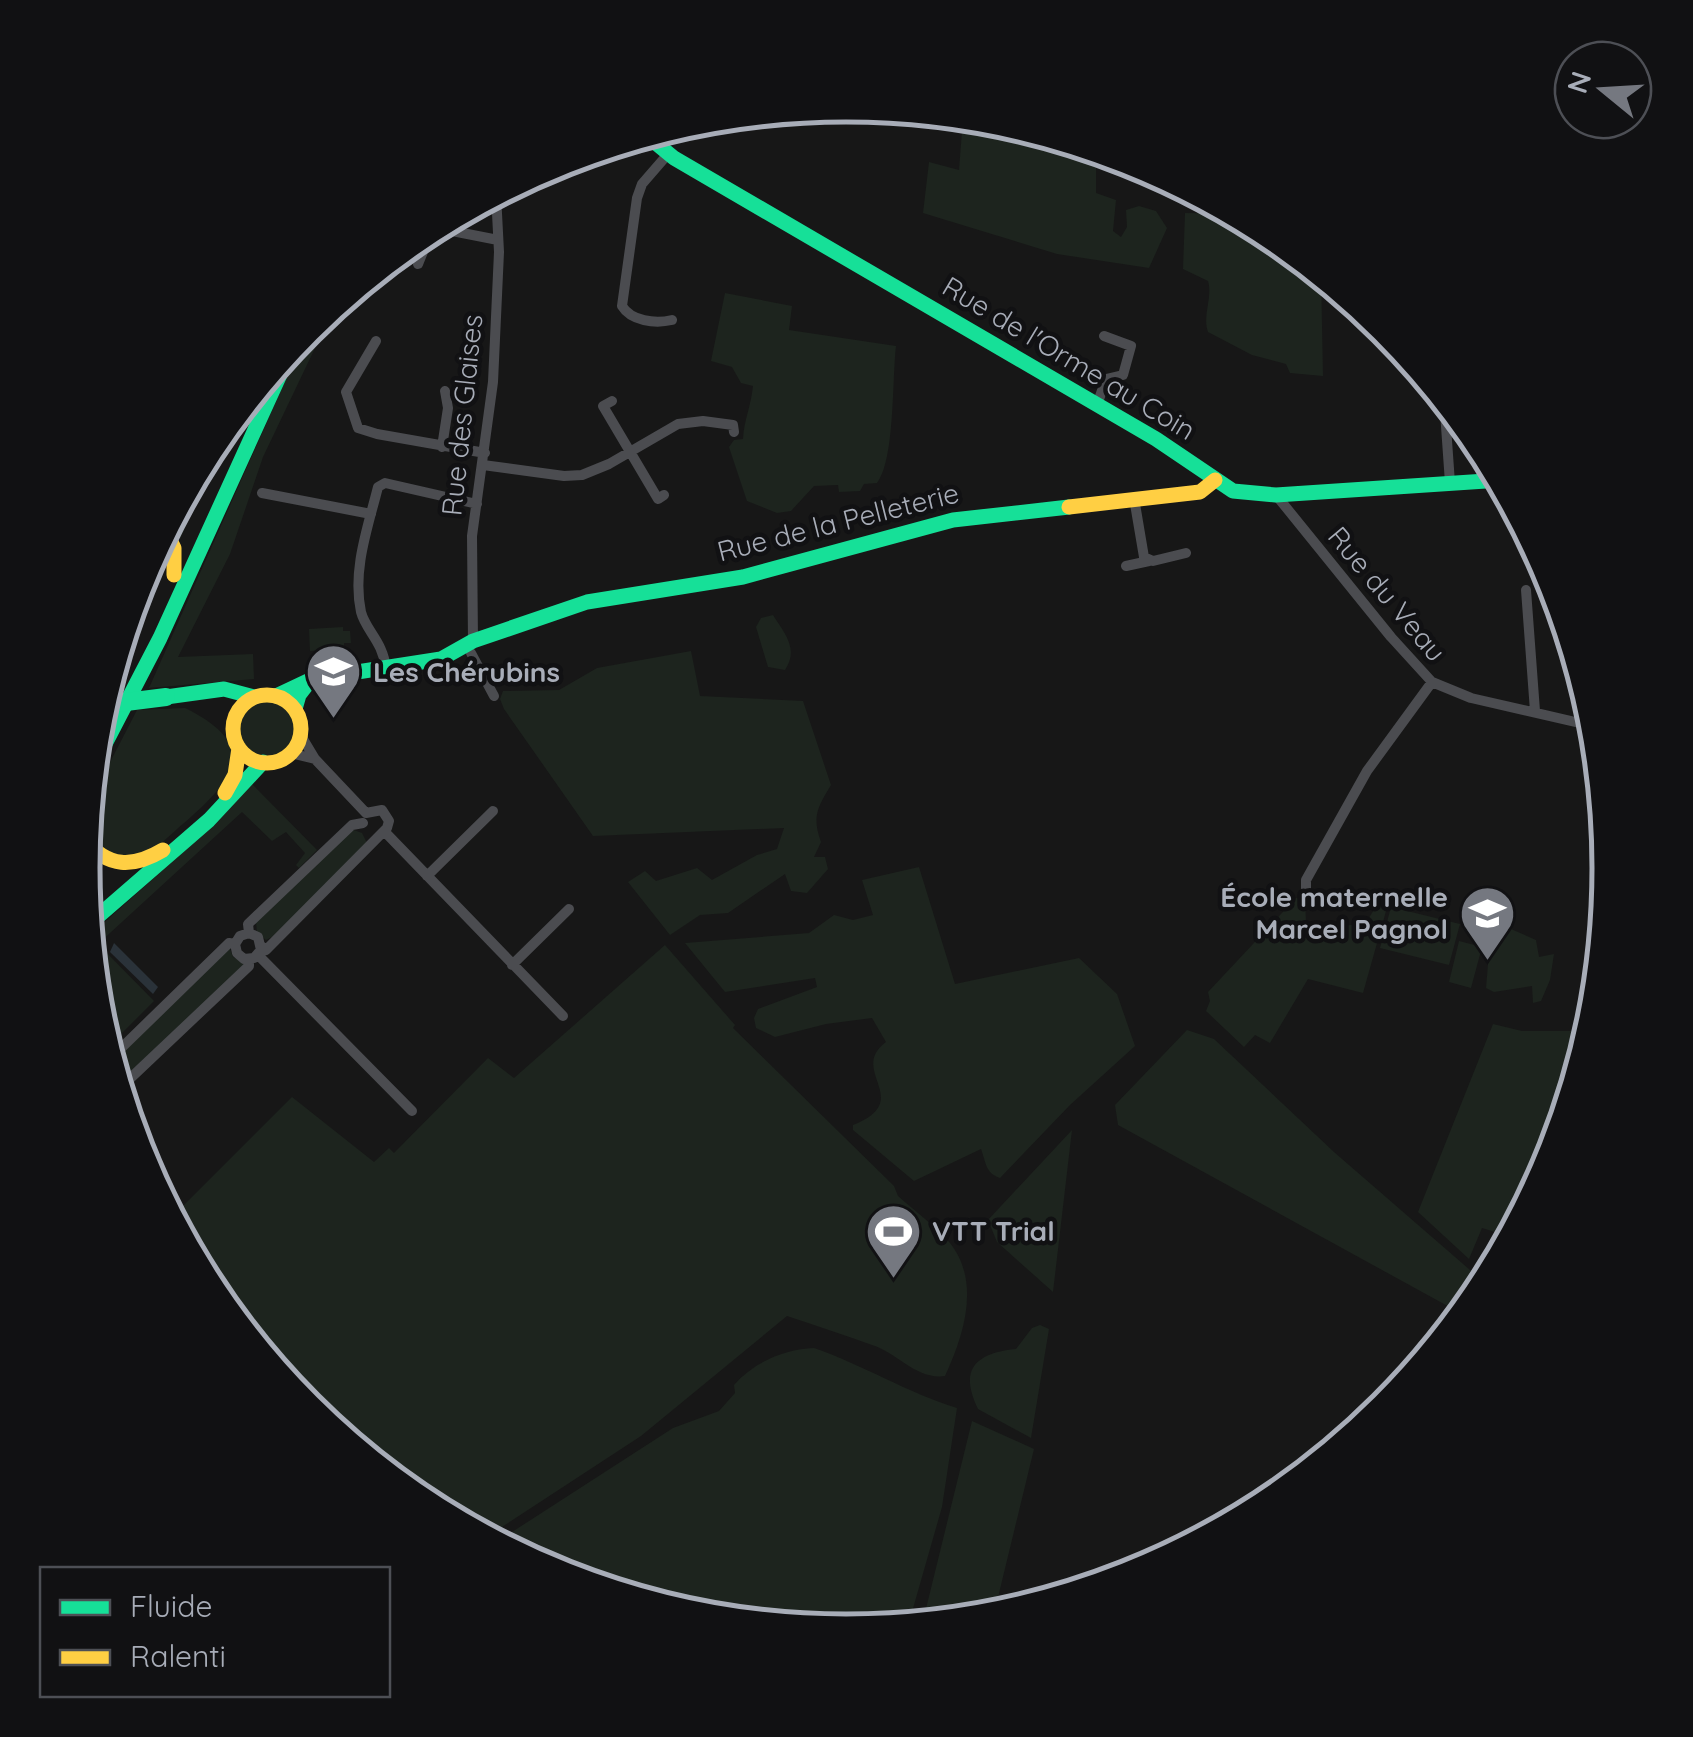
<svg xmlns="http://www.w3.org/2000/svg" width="1693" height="1737" font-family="Quicksand,sans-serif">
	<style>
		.green { fill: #1d241e }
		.water { fill: #2a3239 }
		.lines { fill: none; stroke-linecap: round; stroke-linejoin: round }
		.street { stroke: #4b4c50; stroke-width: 10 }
		.fast { stroke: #16e098; stroke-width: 15 }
		.slow { stroke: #ffcf43; stroke-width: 15 }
		.fast-bridge { stroke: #16e098; stroke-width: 18 }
		.labels { text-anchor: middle; stroke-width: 9; stroke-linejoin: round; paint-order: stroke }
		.street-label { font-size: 28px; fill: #a8adb8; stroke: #111113 }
		.poi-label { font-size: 28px; font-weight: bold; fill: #a8adb8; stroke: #111113; text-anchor: start }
		.rim { fill: none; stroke: #a8adb8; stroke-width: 5 }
	</style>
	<rect width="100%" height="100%" fill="#171717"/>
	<!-- green -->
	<path class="green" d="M905 111 996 119 1096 150V193L1116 200 1113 231 1121 237 1127 227 1126 210 1139 206 1156 211 1167 228 1149 268 1057 254 923 213 929 162 959 170 963 118Z
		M1185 213 1234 214 1271 234 1321 274 1323 376 1290 373 1286 364 1252 355 1208 332C1202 315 1213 298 1208 281L1183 269Z
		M725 293 792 306 789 330 896 346C892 380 895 460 877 483L864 484 860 491 839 492 838 485 814 486 791 511 777 513 747 501 729 447 734 440 743 439C744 420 751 406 753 386L741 383 732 367 711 361Z
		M336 304 263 457 230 554 178 657 253 654 254 679 149 688 310 325Z
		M242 406 180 539 169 523 212 444Z
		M159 542 163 552 162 567 106 689 141 576Z
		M773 615C785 634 799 649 785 670L768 667 756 627 761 618Z
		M343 627V631H350L351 643H344V649L310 651 309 629Z
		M691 651 700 696 803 701 831 785C817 808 812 817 821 842L814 857H825L828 869 807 893 791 891 785 874 728 913 700 915 670 935 628 882 645 871 656 881 697 868 712 880 757 855 777 849 784 828 593 836 504 709 500 699 503 691 559 690 597 668Z
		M239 729a28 28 0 1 1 56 0a28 28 0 1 1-56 0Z
		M185 708C261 745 234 780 184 823 166 838 151 857 126 858 109 858 99 845 88 834L89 803 137 710Z
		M252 784 317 850 299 868 296 865 305 853 286 832 272 841 242 812 98 944 154 1001 107 1048 97 1017 89 936 181 854Z
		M351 829 362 833 367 843 274 936 266 940 257 932 256 922Z
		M919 867 955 984 1079 958 1117 994 1135 1046 1070 1105 1000 1178C985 1173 986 1162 981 1149L914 1181 853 1130V1125C916 1100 847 1071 886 1042L872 1018 826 1024 775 1037 756 1028 754 1018 758 1009 817 987 815 978 725 992 685 943 809 933 834 915 853 920 873 915 862 880Z
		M1296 898 1305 899 1306 923 1310 928 1365 924 1377 905 1388 904 1363 993 1308 979 1270 1043 1255 1035 1244 1047 1206 1011 1210 1001 1208 992Z
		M1391 907 1460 924 1449 965 1380 948Z
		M1511 929 1536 940 1539 957 1554 954 1550 980 1541 1001 1533 1003 1532 986 1494 992 1486 988 1490 940 1505 939 1504 933Z
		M1459 941 1482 947 1471 988 1449 982Z
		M665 945 735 1025 733 1028 894 1186 898 1196C915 1211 935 1226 950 1243 981 1282 964 1335 945 1376 916 1380 898 1353 872 1345 844 1335 815 1325 787 1316L641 1436 485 1538 422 1503 306 1408 211 1292 171 1218 292 1097 374 1162 389 1148 394 1153 488 1058 514 1078Z
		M229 946 233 957 246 964 118 1085 110 1061Z
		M1493 1024 1522 1031H1592L1552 1161 1511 1237 1482 1228 1469 1259 1418 1212Z
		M1187 1030 1214 1039 1334 1152 1470 1270 1492 1273 1464 1315 1118 1125 1115 1105Z
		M1072 1130 1053 1292 997 1242 988 1220Z
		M1040 1325 1049 1329 1031 1438 978 1409C958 1368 977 1353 1016 1349L1032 1328Z
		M814 1348C863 1365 908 1393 957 1408L942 1507 908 1626 846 1632 697 1618 554 1574 495 1543 673 1428 719 1411 735 1393 734 1385C754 1362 785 1349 814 1348Z
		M972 1421 1034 1449 993 1618 922 1625Z"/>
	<!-- water -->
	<path class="water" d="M114 943 158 987 153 994 110 952Z"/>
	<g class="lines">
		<!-- street -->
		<path class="street" d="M668 154 642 184 637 198 622 306C631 321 655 324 672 320
			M418 264 429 237 437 228 498 240
			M1376 320 1387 328
			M376 341 346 392 358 428 377 434 485 453
			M1444 398 1450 483
			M612 401 603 406 658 499 664 495
			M1097 405 1106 379 1123 375 1131 346 1104 336
			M442 447 448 408 445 391
			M483 465 564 476 582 475 609 464 678 424 703 421 733 425 734 432
			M262 493 371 514
			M1276 495 1391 637 1432 682 1471 698 1597 727
			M1134 498 1144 557 1153 561 1186 553
			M1126 566 1149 561
			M1526 590 1535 711
			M473 641 472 536 493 382 499 252 496 194
			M471 653 494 696
			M386 669C383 641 366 631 361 612 352 570 368 527 378 487L385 483 477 504
			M300 734 315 759 366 813
			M290 753 315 759
			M384 831 563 1016
			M427 876 493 811
			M1306 888V880L1367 771 1432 682
			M249 933 248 924 352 825 363 823
			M261 946 266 950 387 828 389 821 382 810 366 813
			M258 955 412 1111
			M512 965 569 909
			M110 1059 229 943 235 944 240 936 249 933 258 937 261 950 254 958 244 959 237 953 235 944
			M119 1089 249 966V959"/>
		<!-- fast -->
		<path class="fast" d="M646 135 674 158 1156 439 1233 491 1276 495 1501 480
			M276 696 312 679 441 659 473 641 587 602 743 577 953 520 1069 507
			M166 697 224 689 254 697
			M295 709 299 695 309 682
			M92 769 160 638 294 344
			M88 925 209 820 263 762"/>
		<!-- slow -->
		<path class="slow" d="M1069 507 1200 492 1215 480
			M165 530 174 548V575
			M233 729a34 34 0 1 1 68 0a34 34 0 1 1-68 0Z
			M225 793 235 775 239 748
			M85 840C108 868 133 868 163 850"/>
		<!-- fast-bridge -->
		<path class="fast-bridge" d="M102 705 166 697"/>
	</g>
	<!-- icons -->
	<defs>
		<symbol id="school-pin" viewBox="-11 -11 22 30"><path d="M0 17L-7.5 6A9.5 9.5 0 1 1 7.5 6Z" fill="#757880" stroke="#111113"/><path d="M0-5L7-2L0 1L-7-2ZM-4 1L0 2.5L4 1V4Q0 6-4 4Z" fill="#fff"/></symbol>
		<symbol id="stadium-pin" viewBox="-11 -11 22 30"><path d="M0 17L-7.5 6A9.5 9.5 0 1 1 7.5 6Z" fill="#757880" stroke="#111113"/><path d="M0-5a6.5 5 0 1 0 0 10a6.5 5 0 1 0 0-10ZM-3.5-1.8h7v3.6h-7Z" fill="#fff"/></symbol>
	</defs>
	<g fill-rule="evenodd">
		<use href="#school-pin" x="302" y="640" width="63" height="86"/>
		<use href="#school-pin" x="1456" y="882" width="63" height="86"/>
		<use href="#stadium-pin" x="862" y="1200" width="63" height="86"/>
	</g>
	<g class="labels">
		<!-- street labels -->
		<g class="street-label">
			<text transform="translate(1069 358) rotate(31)" y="10">Rue de l'Orme au Coin</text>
			<text transform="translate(462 415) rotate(-84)" y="10">Rue des Glaises</text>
			<text transform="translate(838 522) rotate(-14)" y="10">Rue de la Pelleterie</text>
			<text transform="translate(1387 594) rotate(50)" y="10">Rue du Veau</text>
		</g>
		<!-- poi labels -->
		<g class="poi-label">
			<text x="373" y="682">Les Chérubins</text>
			<text x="1448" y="907" text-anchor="end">École maternelle<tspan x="1448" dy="32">Marcel Pagnol</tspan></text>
			<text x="932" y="1241">VTT Trial</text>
		</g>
	</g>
	<!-- crop -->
	<path d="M0 0H1693V1737H0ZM100 868a746 746 0 1 1 1492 0a746 746 0 1 1-1492 0Z" fill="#111113" fill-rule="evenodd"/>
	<path class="rim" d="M100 868a746 746 0 1 1 1492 0a746 746 0 1 1-1492 0Z"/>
	<!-- legend -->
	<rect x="40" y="1567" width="350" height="130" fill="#111113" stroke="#4d4f55" stroke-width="2.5"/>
	<rect x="60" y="1600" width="50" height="15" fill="#16e098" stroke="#4d4f55" stroke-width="2.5"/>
	<text x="130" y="1617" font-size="30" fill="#a8adb8">Fluide</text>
	<rect x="60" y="1650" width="50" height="15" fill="#ffcf43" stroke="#4d4f55" stroke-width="2.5"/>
	<text x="130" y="1667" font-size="30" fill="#a8adb8">Ralenti</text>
	<!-- north arrow -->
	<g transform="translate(1603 90) rotate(288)"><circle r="48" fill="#111113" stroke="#4d4f55" stroke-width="2.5"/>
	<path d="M0-8L18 38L0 25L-18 38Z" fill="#757880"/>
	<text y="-15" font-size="28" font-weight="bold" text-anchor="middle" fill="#a8adb8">N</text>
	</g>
</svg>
